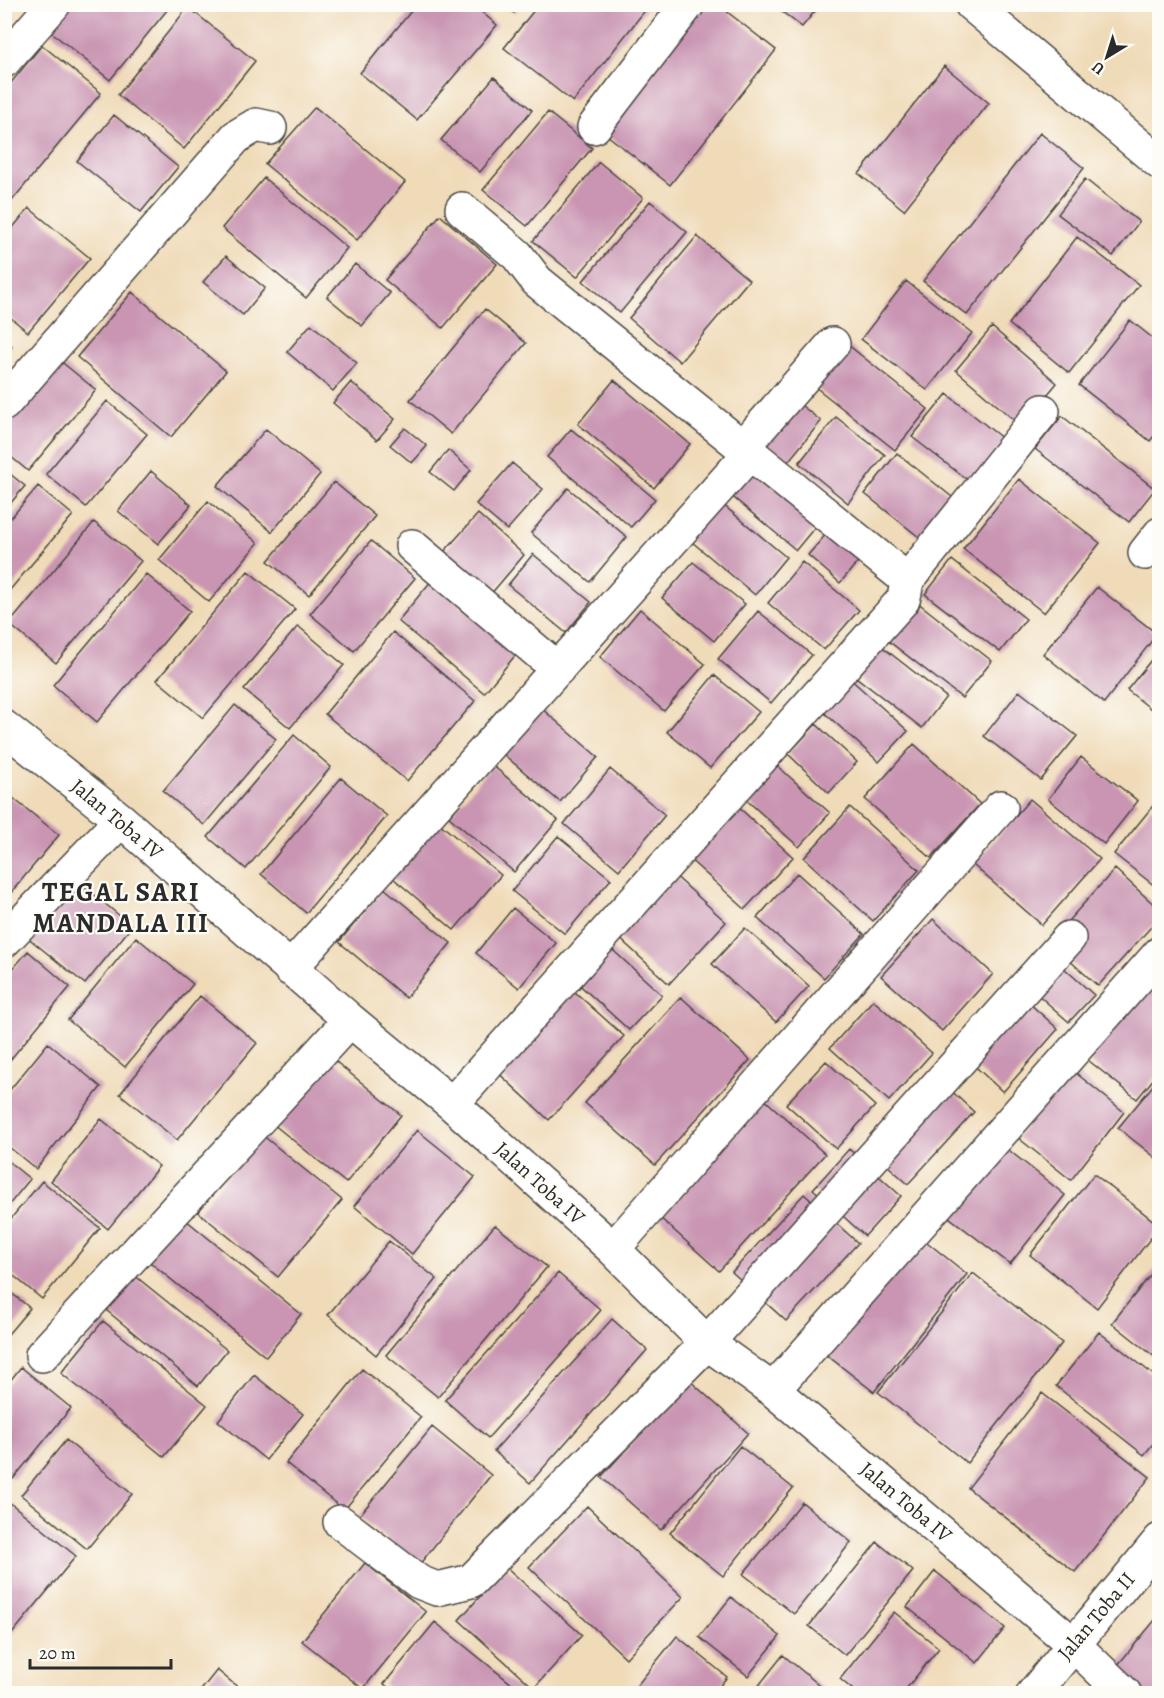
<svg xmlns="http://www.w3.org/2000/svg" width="1164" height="1698" font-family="Alegreya,serif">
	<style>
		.building { fill: #c995b2 }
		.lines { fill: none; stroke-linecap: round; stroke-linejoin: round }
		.minor-casing { stroke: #494540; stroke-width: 36 }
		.tertiary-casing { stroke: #494540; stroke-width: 36 }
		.minor { stroke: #fff; stroke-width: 33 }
		.tertiary { stroke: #fff; stroke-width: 33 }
		.labels { text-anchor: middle; stroke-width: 4.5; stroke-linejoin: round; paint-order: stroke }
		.street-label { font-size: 21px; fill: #2b2b2b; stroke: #fdfcf7 }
		.district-label { font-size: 27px; font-weight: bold; letter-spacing: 1.5px; fill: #2b2b2b; stroke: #fdfcf7 }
	</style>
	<rect width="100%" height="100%" fill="#fdfcf7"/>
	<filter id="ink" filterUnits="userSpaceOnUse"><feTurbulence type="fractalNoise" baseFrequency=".0167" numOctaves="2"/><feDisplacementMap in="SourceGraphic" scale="12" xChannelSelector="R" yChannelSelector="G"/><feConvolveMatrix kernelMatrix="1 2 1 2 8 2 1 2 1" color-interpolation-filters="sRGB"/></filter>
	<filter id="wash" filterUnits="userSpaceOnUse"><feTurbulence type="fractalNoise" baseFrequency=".008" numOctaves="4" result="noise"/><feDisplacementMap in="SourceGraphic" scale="24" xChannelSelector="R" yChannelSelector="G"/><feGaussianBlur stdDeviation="1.35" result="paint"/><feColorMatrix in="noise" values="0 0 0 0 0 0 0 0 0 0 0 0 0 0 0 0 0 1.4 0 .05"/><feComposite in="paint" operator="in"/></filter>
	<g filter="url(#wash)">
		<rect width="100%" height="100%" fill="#f0dbb9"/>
		<g id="blocks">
			<!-- building -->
			<path class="building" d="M73 4H172L110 80 51 32Z
				M417 4H472L497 25 417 120 360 73Z
				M504 4H521L514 13Z
				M539 4H650L573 102 504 48Z
				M703 4H717L776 50 670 185 602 131Z
				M773 5H820L802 27Z
				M188 7 255 61 184 149 118 95Z
				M42 45 101 93 10 203 4 199V91Z
				M944 66 989 103 904 210 859 174Z
				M494 77 532 110 480 172 441 140Z
				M315 107 405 182 357 240 265 164Z
				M548 112 592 148 527 226 483 190Z
				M114 115 178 167 141 212 77 161Z
				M1040 133 1084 168 967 315 923 281Z
				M599 162 643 198 577 277 533 241Z
				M264 178 347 248 306 298 222 228Z
				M1085 179 1139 222 1113 256 1058 214Z
				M650 201 687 232 620 313 583 281Z
				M29 208 90 258 28 332 5 313V237Z
				M440 215 497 264 443 328 385 280Z
				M697 236 749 280 680 362 629 318Z
				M1077 237 1139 285 1069 373 1009 324Z
				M226 256 265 288 243 315 203 282Z
				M355 264 390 293 362 326 327 297Z
				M906 281 972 333 927 390 861 339Z
				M132 292 226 371 171 437 77 357Z
				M485 309 526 343 451 434 410 400Z
				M1130 320 1160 344V429L1150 441 1079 385Z
				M311 324 357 363 333 391 287 352Z
				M992 327 1057 383 1021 426 956 370Z
				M4 340 12 346 4 355Z
				M847 344 928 409 895 450 814 386Z
				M53 355 96 390 28 471 4 451V413Z
				M614 380 690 444 654 488 578 424Z
				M351 382 395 419 377 440 333 403Z
				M947 394 1008 443 974 485 912 437Z
				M792 398 821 421 787 463 759 441Z
				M107 401 147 434 86 507 46 474Z
				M1062 416 1155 489 1129 522 1035 449Z
				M836 417 885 455 848 503 799 463Z
				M405 428 427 446 412 463 390 445Z
				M266 429 320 474 272 532 217 486Z
				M571 429 655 499 631 527 547 457Z
				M448 450 471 470 454 491 430 472Z
				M897 453 962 505 929 545 865 494Z
				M756 459 824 516 796 550 728 493Z
				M512 463 543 489 507 530 476 504Z
				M4 469 25 486 4 511Z
				M151 471 191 505 158 544 118 511Z
				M1019 479 1100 543 1044 613 963 549Z
				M334 482 375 516 309 595 268 561Z
				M38 486 73 515 4 597V526Z
				M568 488 627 537 590 582 531 533Z
				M716 499 786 557 755 595 685 536Z
				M208 501 258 543 209 602 159 560Z
				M478 514 524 555 490 595 442 554Z
				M94 522 141 561 56 663 9 624Z
				M835 524 867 551 840 583 808 555Z
				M371 541 415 578 354 651 310 614Z
				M533 554 591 602 566 633 508 585Z
				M952 560 1026 619 1000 652 925 594Z
				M693 562 745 604 714 641 662 598Z
				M802 562 859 610 824 650 768 603Z
				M248 571 295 609 203 718 157 680Z
				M146 574 190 611 97 722 53 685Z
				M432 580 518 652 484 693 398 621Z
				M1097 587 1157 634 1104 703 1043 654Z
				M912 598 992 661 962 698 882 636Z
				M640 609 705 664 664 711 600 657Z
				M758 611 812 655 771 703 718 659Z
				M298 626 344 665 290 728 244 690Z
				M393 632 475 701 407 781 325 714Z
				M881 646 946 697 922 728 856 677Z
				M1160 649V716L1127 690Z
				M714 675 759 712 710 768 667 732Z
				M847 676 908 731 879 762 818 707Z
				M1019 691 1077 736 1041 780 984 736Z
				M235 705 276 739 204 825 163 791Z
				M541 708 598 757 560 802 503 754Z
				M816 724 857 762 829 793 788 754Z
				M294 735 331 767 246 869 208 837Z
				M914 744 980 804 931 858 865 799Z
				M1081 757 1138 801 1104 844 1048 799Z
				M773 762 830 813 799 847 742 796Z
				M492 765 558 820 514 872 449 817Z
				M610 769 665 815 619 870 564 824Z
				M341 778 387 816 306 913 261 874Z
				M4 791 59 835 4 901Z
				M1160 797V890L1114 854Z
				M1030 799 1100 859 1042 925 973 865Z
				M734 803 793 857 745 909 686 856Z
				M850 807 919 870 873 921 804 858Z
				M439 823 501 875 454 930 393 878Z
				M558 836 611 879 565 934 512 891Z
				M1115 869 1160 910V917L1098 986 1049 942Z
				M670 871 726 922 669 984 614 933Z
				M797 873 864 934 824 978 757 918Z
				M75 879 132 926 85 984 27 937Z
				M384 888 451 943 406 998 339 942Z
				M513 908 556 943 519 988 476 953Z
				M933 919 993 974 942 1031 881 976Z
				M745 928 809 986 776 1022 712 964Z
				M136 937 193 984 125 1067 68 1020Z
				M604 942 662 995 629 1030 572 978Z
				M28 951 70 987 10 1060 4 1056V979Z
				M1045 951 1094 995 1069 1022 1020 979Z
				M1160 962V1071L1137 1099 1084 1057Z
				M567 985 624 1036 549 1120 492 1067Z
				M1010 986 1058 1029 1003 1092 954 1047Z
				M200 996 257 1043 177 1140 120 1094Z
				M681 997 750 1060 655 1165 585 1103Z
				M873 1000 932 1053 889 1101 830 1048Z
				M48 1043 101 1087 36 1169 4 1143V1097Z
				M329 1056 401 1115 346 1183 273 1124Z
				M826 1061 875 1106 836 1149 786 1104Z
				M1071 1069 1124 1112 1071 1180 1017 1137Z
				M932 1073 974 1112 908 1184 866 1146Z
				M1160 1077V1161L1118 1128Z
				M763 1098 825 1154 719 1271 657 1215Z
				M101 1119 159 1166 108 1229 51 1181Z
				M417 1130 475 1177 412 1254 354 1206Z
				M261 1134 342 1200 278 1277 198 1212Z
				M1001 1144 1065 1195 1010 1264 945 1214Z
				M849 1149 901 1196 865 1236 813 1189Z
				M4 1158 30 1179 4 1211Z
				M1094 1174 1160 1226 1097 1308 1030 1255Z
				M42 1181 100 1228 42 1299 4 1268V1227Z
				M804 1194 858 1243 786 1321 732 1272Z
				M175 1211 301 1314 266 1357 140 1254Z
				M495 1225 547 1267 438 1397 386 1355Z
				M918 1235 967 1274 874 1392 824 1353Z
				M389 1241 437 1279 376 1355 328 1315Z
				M1160 1263V1361L1112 1323Z
				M558 1273 601 1310 488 1438 445 1400Z
				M973 1273 1062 1343 967 1463 878 1392Z
				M134 1275 227 1350 198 1386 106 1310Z
				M4 1287 30 1308 4 1339Z
				M612 1319 647 1350 530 1483 494 1451Z
				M103 1321 207 1405 164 1457 61 1373Z
				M1099 1332 1160 1380V1435L1144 1455 1056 1386Z
				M21 1367 71 1408 13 1479 5 1473V1387Z
				M362 1369 421 1417 344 1510 286 1463Z
				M254 1375 303 1414 266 1460 218 1421Z
				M689 1380 748 1433 661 1530 601 1477Z
				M1042 1393 1150 1477 1075 1572 968 1488Z
				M432 1427 491 1475 419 1565 359 1516Z
				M66 1440 132 1494 87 1549 21 1495Z
				M740 1446 793 1488 723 1576 670 1533Z
				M9 1502 76 1556 7 1640 4 1638V1507Z
				M802 1502 851 1542 794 1614 743 1574Z
				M587 1506 683 1597 626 1658 529 1567Z
				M877 1542 913 1571 845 1655 809 1626Z
				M365 1563 426 1612 363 1689 302 1641Z
				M506 1567 582 1635 534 1688 459 1620Z
				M935 1571 1005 1628 977 1663 907 1607Z
				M731 1597 780 1636 748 1676 699 1637Z
				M894 1612 939 1648 902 1694H858L840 1679Z
				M1160 1614V1694H1138L1112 1672Z
				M435 1622 524 1694H396L384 1684Z
				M677 1636 727 1677 713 1694H630Z
				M783 1655 830 1694H752Z
				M217 1670 246 1694H198Z"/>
		</g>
	</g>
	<g filter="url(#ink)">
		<use href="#blocks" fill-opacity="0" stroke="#494540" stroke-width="1.5"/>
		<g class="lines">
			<defs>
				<path id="minor" d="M971 4 1160 163
					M4 61 54 4
					M594 127 688 4
					M4 404 236 137 256 125 270 128
					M743 447 833 344
					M412 546 558 669
					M1145 553 1160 534
					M906 582 1043 411
					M4 727 121 820 350 1020 452 1104 613 1249 707 1343 773 1390 1072 1643 1125 1694
					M4 941 121 820
					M290 969 750 453
					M452 1104 903 600C906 590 908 584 901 575L537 281 517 255 462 209
					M613 1249 1001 807
					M42 1355 350 1020
					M773 1390 1160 953
					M340 1522 419 1582 437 1589 471 1581 707 1343 1069 938"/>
				<path id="tertiary" d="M1033 1694 1160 1540"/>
			</defs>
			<!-- minor casing -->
			<use href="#minor" class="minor-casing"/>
			<!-- tertiary casing -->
			<use href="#tertiary" class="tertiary-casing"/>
			<!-- minor -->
			<use href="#minor" class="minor"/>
			<!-- tertiary -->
			<use href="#tertiary" class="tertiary"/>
		</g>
	</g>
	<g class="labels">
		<!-- street labels -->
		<g class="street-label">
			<text transform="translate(117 819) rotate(40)" y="7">Jalan Toba IV</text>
			<text transform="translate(540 1183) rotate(42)" y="7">Jalan Toba IV</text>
			<text transform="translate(906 1502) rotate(40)" y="7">Jalan Toba IV</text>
			<text transform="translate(1096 1616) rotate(-50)" y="7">Jalan Toba II</text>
		</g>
		<!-- district labels -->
		<g class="district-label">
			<text x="121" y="901">TEGAL SARI<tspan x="121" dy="31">MANDALA III</tspan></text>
		</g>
	</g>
	<!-- margin -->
	<rect width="1164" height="1698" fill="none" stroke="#fdfcf7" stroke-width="24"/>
	<!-- north arrow -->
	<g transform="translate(1107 57) rotate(218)" stroke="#fdfcf7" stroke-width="4.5" paint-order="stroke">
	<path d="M0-4.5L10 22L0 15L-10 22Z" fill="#2b2b2b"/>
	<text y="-9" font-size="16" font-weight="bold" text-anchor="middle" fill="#2b2b2b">U</text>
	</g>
	<!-- scale -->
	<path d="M30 1659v9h141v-9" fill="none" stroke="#2b2b2b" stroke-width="3"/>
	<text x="39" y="1659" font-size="18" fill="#2b2b2b" stroke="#fdfcf7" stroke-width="4.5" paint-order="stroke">20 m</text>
</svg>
